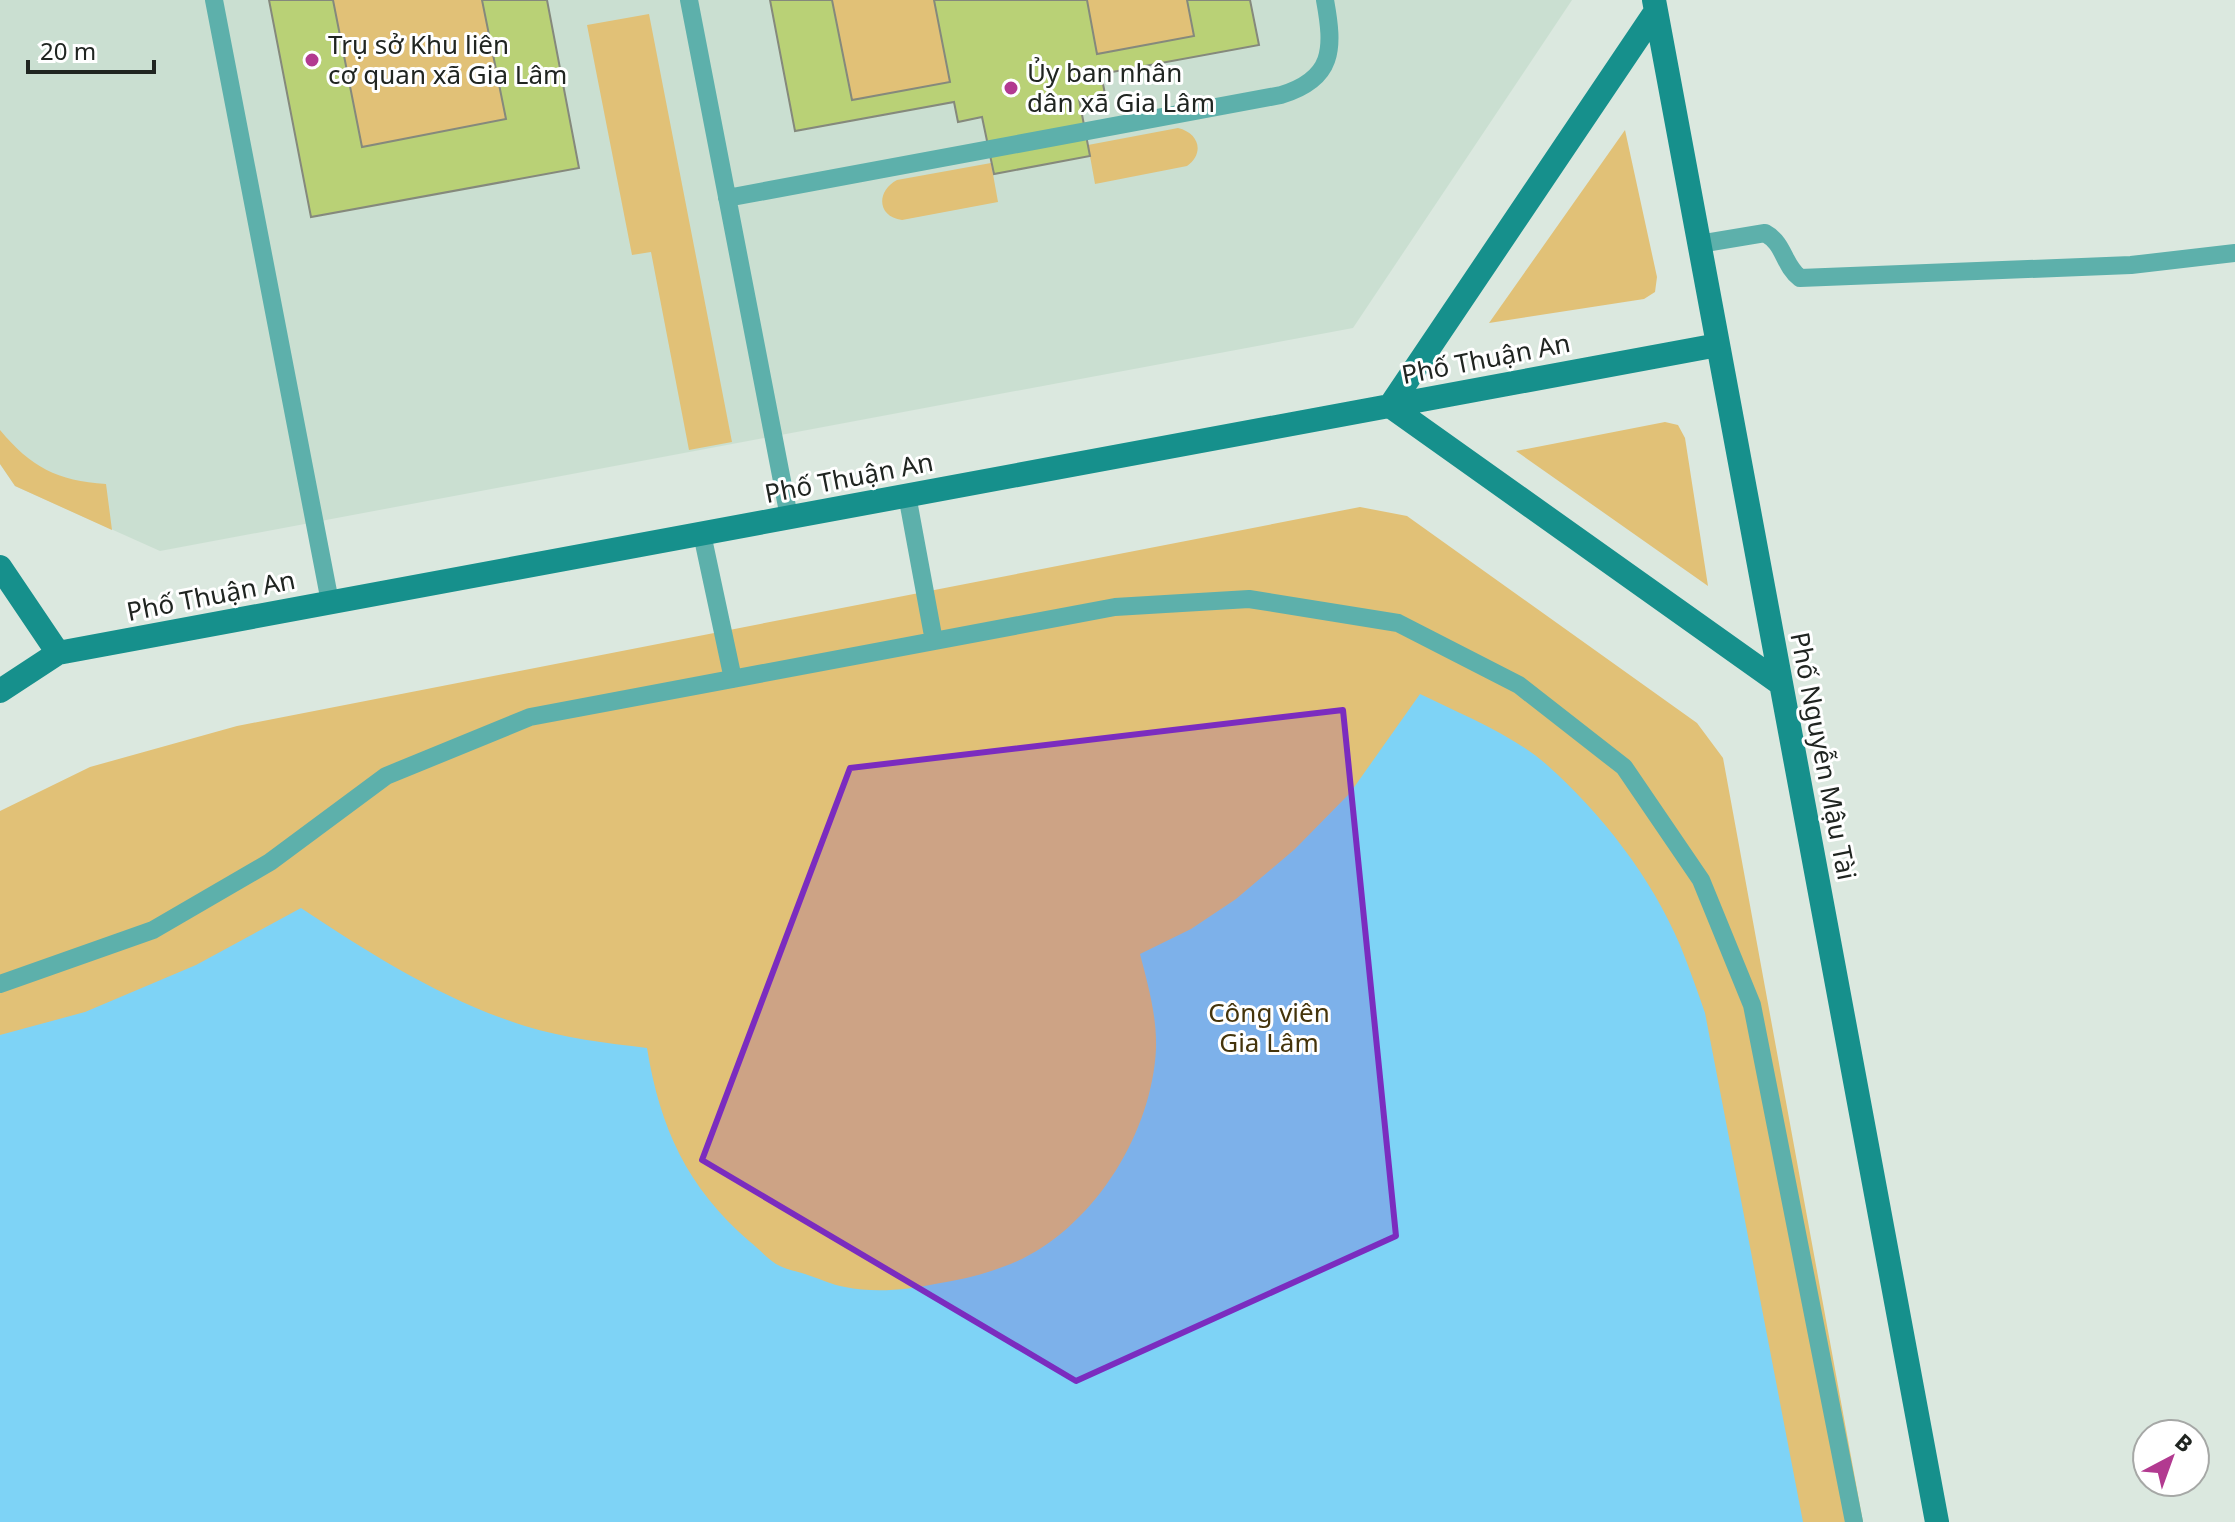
<svg xmlns="http://www.w3.org/2000/svg" width="2235" height="1522" font-family="'Noto Sans',sans-serif">
	<style>
		.built { fill: #cadfd1 }
		.green { fill: #e1c177 }
		.water { fill: #7ed3f6 }
		.building { fill: #b9d176; stroke: #85897c; stroke-width: 2 }
		.lines { fill: none; stroke-linecap: round; stroke-linejoin: round }
		.lane { stroke: #5db0ab; stroke-width: 18 }
		.secondary { stroke: #16908c; stroke-width: 24 }
		.marked { fill: #7b2cbf; fill-opacity: 0.2; stroke: #7b2cbf; stroke-width: 6; stroke-linejoin: round }
		.poi-dot { fill: #b23a90; stroke: #fff; stroke-width: 3 }
		.labels { text-anchor: middle; stroke-width: 6; stroke-linejoin: round; paint-order: stroke }
		.poi-label { font-size: 26px; fill: #202521; stroke: #fff; text-anchor: start }
		.street-label { font-size: 26px; fill: #202521; stroke: #fff }
		.park-label { font-size: 26px; fill: #44340b; stroke: #fff }
	</style>
	<rect width="100%" height="100%" fill="#dbe8df"/>
	<!-- built -->
	<path class="built" d="M0 0H1572L1353 328 160 551 15 486 0 464Z"/>
	<!-- green -->
	<path class="green" d="M333 0H482L506 119 362 147Z
		M832 0H934L950 82 852 100Z
		M1087 0H1187L1194 36 1097 54Z
		M649 14 732 442 689 450 651 252 632 255 587 25Z
		M1178 128C1199 133 1205 153 1187 166L1095 184 1088 145Z
		M1625 130 1657 277 1655 292 1644 299 1489 323Z
		M991 163 998 202 902 220C877 217 876 191 897 180Z
		M1665 422 1678 425 1685 438 1708 586 1516 451Z
		M0 430C31 467 57 481 106 484L112 530 15 486 0 464Z
		M1360 507 1407 516 1697 723 1723 758 1863 1522H0V811L90 767 237 726Z"/>
	<!-- water -->
	<path class="water" d="M1420 694C1459 713 1515 736 1547 765 1602 814 1651 877 1680 945 1689 967 1697 990 1705 1013L1803 1522H0V1035L85 1012 196 965 301 908C370 954 445 1001 525 1026 564 1038 606 1043 647 1048 660 1128 687 1187 749 1241 758 1248 767 1258 776 1264 784 1269 796 1271 805 1274 818 1278 832 1285 845 1287 873 1293 908 1290 935 1284 966 1279 994 1272 1022 1259 1097 1222 1152 1131 1156 1049 1157 1016 1148 985 1140 954L1191 929 1236 899 1295 849 1350 793Z"/>
	<!-- building -->
	<path class="building" d="M269 0H333L362 147 506 119 482 0H547L579 168 311 217Z
		M770 0H832L852 100 950 82 934 0H1087L1097 54 1194 36 1187 0H1250L1259 45 1101 74 1105 94 1079 99 1090 156 994 174 982 117 958 122 954 102 795 131Z"/>
	<g class="lines">
		<!-- lane -->
		<path class="lane" d="M214 0 330 602
			M689 0 789 517
			M727 198 1281 95C1334 79 1334 49 1325 0
			M1699 244 1765 233C1785 244 1783 265 1800 278L2131 265 2235 253
			M907 495 934 641
			M702 534 733 679
			M0 984 153 930 270 862 386 776 530 717 1115 607 1249 599 1398 623 1519 685 1624 767 1701 880 1752 1005 1854 1522"/>
		<!-- secondary -->
		<path class="secondary" d="M1654 0 1937 1522
			M1390 406 1781 684
			M1390 406 1656 11
			M0 567 58 653
			M0 691 58 653 1718 345"/>
	</g>
	<!-- marked area -->
	<path class="marked" d="M1343 710 1396 1236 1076 1381 702 1160 850 768Z"/>
	<!-- markers -->
	<g class="poi-dot">
		<circle cx="312" cy="60" r="8"/>
		<circle cx="1011" cy="88" r="8"/>
	</g>
	<g class="labels">
		<!-- poi labels -->
		<g class="poi-label">
			<text x="328" y="54">Trụ sở Khu liên<tspan x="328" dy="30">cơ quan xã Gia Lâm</tspan></text>
			<text x="1027" y="82">Ủy ban nhân<tspan x="1027" dy="30">dân xã Gia Lâm</tspan></text>
		</g>
		<!-- street labels -->
		<g class="street-label">
			<text transform="translate(1486 359) rotate(-11)" y="9">Phố Thuận An</text>
			<text transform="translate(849 478) rotate(-11)" y="9">Phố Thuận An</text>
			<text transform="translate(211 596) rotate(-11)" y="9">Phố Thuận An</text>
			<text transform="translate(1823 756) rotate(79)" y="9">Phố Nguyễn Mậu Tài</text>
		</g>
		<!-- park labels -->
		<g class="park-label">
			<text x="1269" y="1022">Công viên<tspan x="1269" dy="30">Gia Lâm</tspan></text>
		</g>
	</g>
	<!-- north arrow -->
	<g transform="translate(2171 1458) rotate(41)"><circle r="38" fill="#ffffff" stroke="#a6a8a6" stroke-width="2"/>
	<path d="M0-6L14 30L0 20L-14 30Z" fill="#b23a90"/>
	<text y="-12" font-size="22" font-weight="bold" text-anchor="middle" fill="#202521">B</text>
	</g>
	<!-- scale -->
	<path d="M28 60v12h126v-12" fill="none" stroke="#202521" stroke-width="4"/>
	<text x="40" y="60" font-size="24" fill="#202521" stroke="#ffffff" stroke-width="6" paint-order="stroke">20 m</text>
</svg>
